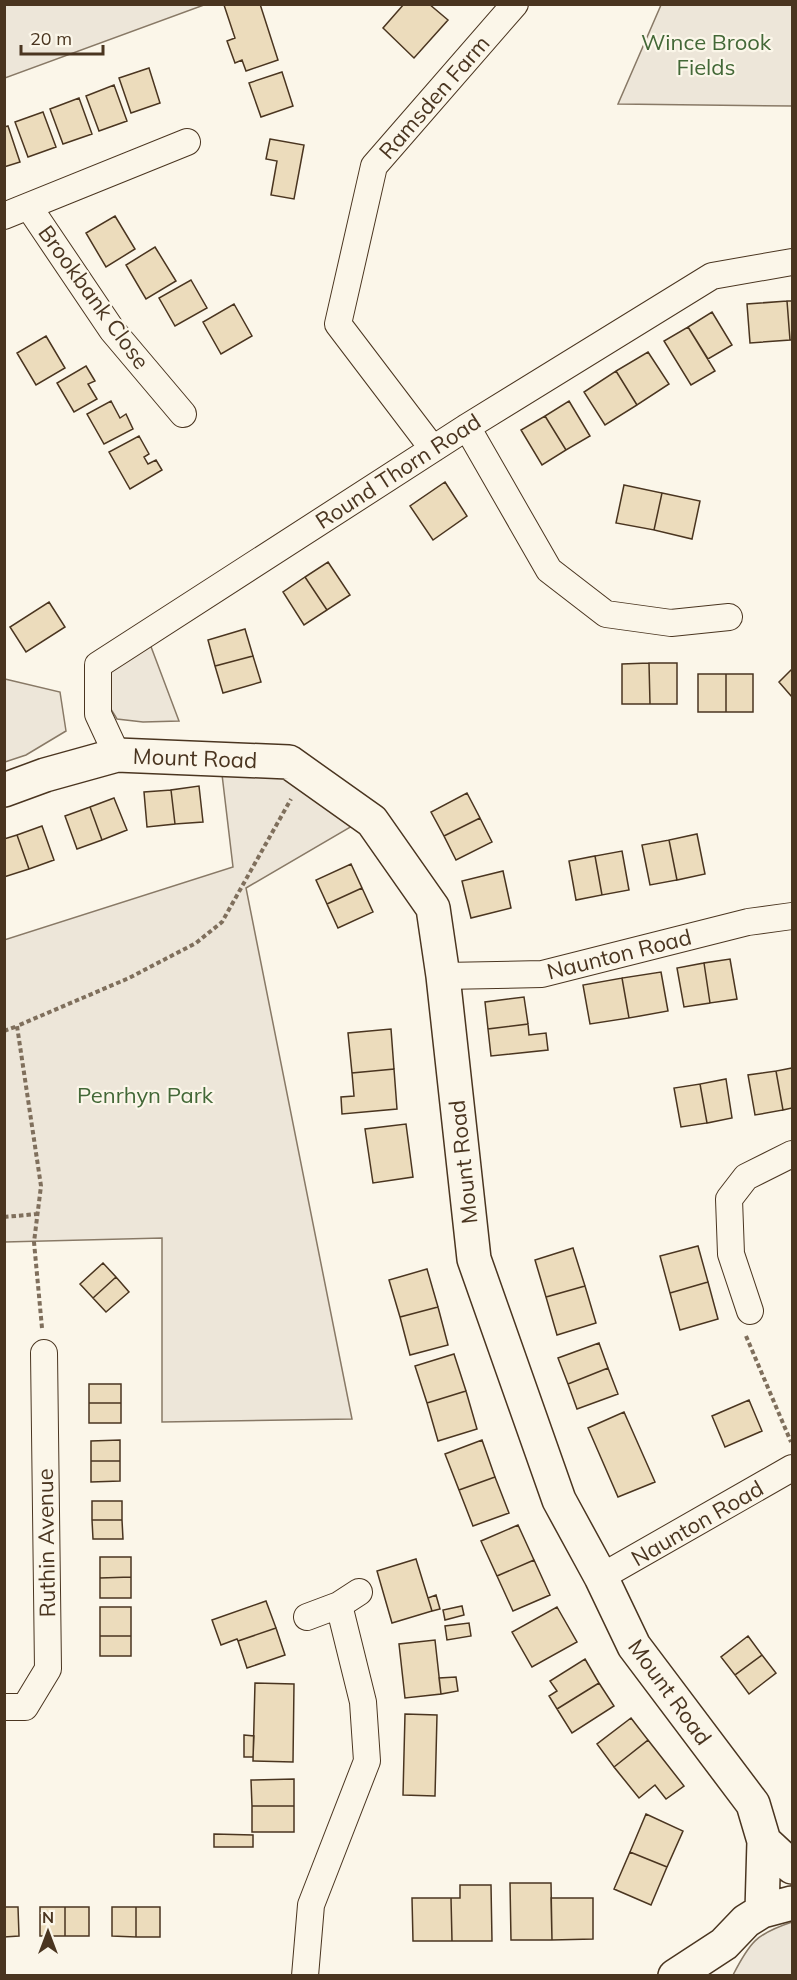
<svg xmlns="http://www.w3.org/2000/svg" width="797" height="1980" font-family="Mulish,sans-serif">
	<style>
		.green { fill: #ede6d9; stroke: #887966; stroke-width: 1.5 }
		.building { fill: #ecdcbc; stroke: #4a3520; stroke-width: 1.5 }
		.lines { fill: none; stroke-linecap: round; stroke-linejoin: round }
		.street-casing { stroke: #4a3520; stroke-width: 28 }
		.secondary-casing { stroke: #4a3520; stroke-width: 36 }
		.path { stroke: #7f6f5c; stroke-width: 4; stroke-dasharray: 4.5 3; stroke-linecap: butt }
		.street { stroke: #fbf6e9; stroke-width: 26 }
		.secondary { stroke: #fbf6e9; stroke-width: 33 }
		.labels { text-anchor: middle; stroke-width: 4.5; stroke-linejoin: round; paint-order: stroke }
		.park-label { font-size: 22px; fill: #436837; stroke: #fbf6e9 }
		.street-label { font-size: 22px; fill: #4a3520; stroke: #fbf6e9 }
	</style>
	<rect width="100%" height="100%" fill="#fbf6e9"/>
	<!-- green -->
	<path class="green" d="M5 4H204V5L5 78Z
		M661 5H792V106L618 104Z
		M150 644 179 721 143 722 117 719 104 698 111 672Z
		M5 679 60 692 66 731 26 755 5 762Z
		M221 766 285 768 354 825 246 888 352 1419 162 1422V1238L5 1242 4 940 233 867Z
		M792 1922V1975H733C750 1942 756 1934 792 1922Z"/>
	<!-- building -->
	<path class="building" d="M260 4 278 60 246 71 242 60 235 63 227 41 235 38 224 5Z
		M404 4H429L448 20 414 58 383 28Z
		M149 68 160 103 131 113 119 78Z
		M282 72 293 106 261 117 249 83Z
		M114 85 127 121 99 131 86 96Z
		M79 98 92 134 63 144 50 109Z
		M43 112 56 147 28 157 15 122Z
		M8 126 20 162 4 167V127Z
		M270 139 304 145 294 199 271 195 277 161 266 159Z
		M115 216 135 249 106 267 86 233Z
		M155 247 176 281 146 299 126 265Z
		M191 280 207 308 175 326 159 298Z
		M787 301H792V340H790Z
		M787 301 790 340 750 343 747 304Z
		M234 304 252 336 221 354 203 322Z
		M712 312 732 345 708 359 688 327Z
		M688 327 715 371 691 385 664 341Z
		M46 336 65 368 36 385 17 353Z
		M648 352 669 384 637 405 616 371Z
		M86 366 95 381 88 384 97 399 74 412 57 383Z
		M616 371 637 405 605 425 584 392Z
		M111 401 120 418 126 414 133 429 104 444 87 414Z
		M569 401 590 436 566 450 545 416Z
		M545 416 566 450 542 465 521 430Z
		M139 436 149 454 144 457 148 464 156 460 162 470 130 489 109 452Z
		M445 482 467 516 433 540 410 506Z
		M624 485 662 493 654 530 616 523Z
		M662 493 700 501 692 539 654 530Z
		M328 562 350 595 327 610 305 577Z
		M305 577 327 610 304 625 283 592Z
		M49 602 65 627 26 652 10 627Z
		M245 629 253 656 215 666 208 640Z
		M253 656 261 682 223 693 215 666Z
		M649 663H677V704H650Z
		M649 663 650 704H622V664Z
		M792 669V697L779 682Z
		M698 674H726V712H698Z
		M726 674H753V712H726Z
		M199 786 203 822 175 824 171 790Z
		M171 790 175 824 147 827 144 792Z
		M467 793 480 818 444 836 431 812Z
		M114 798 127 830 102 840 90 807Z
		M90 807 102 840 77 849 65 816Z
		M480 818 492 842 456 860 444 836Z
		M42 826 54 860 29 869 17 835Z
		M697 834 705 874 677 880 669 840Z
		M17 835 29 869 4 877V839Z
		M669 840 677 880 650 885 642 845Z
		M622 851 629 890 602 895 595 856Z
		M595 856 602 895 576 900 569 861Z
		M351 864 362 888 327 904 316 880Z
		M503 871 511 908 471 918 462 881Z
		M362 888 373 912 338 928 327 904Z
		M730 959 737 999 710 1003 704 963Z
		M704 963 710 1003 684 1007 677 968Z
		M661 972 668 1011 629 1018 622 978Z
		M622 978 629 1018 590 1024 583 985Z
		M524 997 528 1024 488 1029 485 1002Z
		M528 1024 529 1035 546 1033 548 1050 491 1056 488 1029Z
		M391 1029 394 1069 352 1073 348 1033Z
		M792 1068V1108L783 1110 776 1071Z
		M394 1069 397 1109 342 1114 341 1097 354 1096 352 1073Z
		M776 1071 783 1110 755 1115 748 1075Z
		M726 1079 732 1118 707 1123 700 1084Z
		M700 1084 707 1123 681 1127 674 1088Z
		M406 1124 413 1177 373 1183 365 1129Z
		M698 1246 708 1282 670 1293 660 1256Z
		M573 1248 585 1286 546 1297 535 1260Z
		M103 1263 116 1277 93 1298 80 1284Z
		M427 1269 438 1307 400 1317 389 1280Z
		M116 1277 129 1292 106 1312 93 1298Z
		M708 1282 718 1319 680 1330 670 1293Z
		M585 1286 596 1323 557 1335 546 1297Z
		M438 1307 448 1345 410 1355 400 1317Z
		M599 1343 608 1368 568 1384 558 1358Z
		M454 1354 466 1391 427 1403 415 1366Z
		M608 1368 618 1394 577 1409 568 1384Z
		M89 1384H121V1403H89Z
		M466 1391 477 1429 438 1441 427 1403Z
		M749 1400 762 1431 725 1447 712 1416Z
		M89 1403H121V1423H89Z
		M624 1412 655 1482 618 1497 588 1428Z
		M120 1440V1461H91V1441Z
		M482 1440 495 1477 459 1490 445 1454Z
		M91 1461H120V1481L91 1482Z
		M495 1477 509 1513 473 1526 459 1490Z
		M92 1501H122V1520H92Z
		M92 1520H122L123 1539H93Z
		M518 1525 534 1560 497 1576 481 1541Z
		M100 1557H131V1577L100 1578Z
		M416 1559 432 1611 392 1623 377 1571Z
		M534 1560 550 1595 513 1611 497 1576Z
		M131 1577V1598H100V1578Z
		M436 1595 440 1609 432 1611 428 1598Z
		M266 1601 276 1628 238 1641 237 1639 221 1645 212 1620Z
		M462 1606 464 1615 445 1620 443 1610Z
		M100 1607H131V1636H100Z
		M557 1607 577 1642 532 1667 512 1632Z
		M469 1623 471 1636 447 1640 445 1626Z
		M276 1628 285 1655 247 1668 238 1641Z
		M100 1636H131V1656H100Z
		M748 1636 762 1655 735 1675 721 1657Z
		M435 1640 441 1694 405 1698 399 1644Z
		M762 1655 776 1673 749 1694 735 1675Z
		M585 1659 599 1683 557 1709 549 1696 557 1691 550 1681Z
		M456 1677 458 1691 441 1694 439 1678Z
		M255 1683 294 1684 293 1762 253 1761Z
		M599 1683 614 1706 572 1733 557 1709Z
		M405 1714 437 1715 435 1796 403 1795Z
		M631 1718 648 1740 614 1767 597 1744Z
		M244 1735 254 1736 253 1757H244Z
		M648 1740 684 1786 666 1799 655 1785 639 1798 614 1767Z
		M294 1779V1806H252L251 1780Z
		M252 1806H294V1832H252Z
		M646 1814 683 1831 667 1867 630 1852Z
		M214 1834 253 1835V1847H214Z
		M630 1852 667 1867 651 1905 614 1889Z
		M510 1883H551L552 1940H511Z
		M460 1885H491L492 1941H452L451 1898H460Z
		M412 1898H451L452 1941H413Z
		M551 1898H593V1939L552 1940Z
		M4 1907H18L19 1936 4 1937Z
		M40 1907H65V1936H40Z
		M65 1907H89V1936H65Z
		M112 1907H136V1937L112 1936Z
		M136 1907H160V1937H136Z"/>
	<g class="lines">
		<defs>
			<path id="street" d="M29 207 112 330 183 414
				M4 216 187 142
				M467 427 549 570 606 614 671 623 729 617
				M433 449 338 324 374 166 515 4
				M117 755 98 714V665L467 427 712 276 792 262
				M443 976 542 974 748 922 792 916
				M750 1311 731 1254 729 1199 746 1177 792 1154
				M601 1577 792 1468
				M307 1617 339 1605 359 1592
				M4 1707H25L48 1669 44 1353
				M305 1976 311 1905 367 1761 363 1702 339 1605"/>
			<path id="secondary" d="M4 790 45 775 117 755 289 762 372 821 433 908 443 976 474 1259 559 1500 601 1577 634 1646 753 1804 764 1841 762 1911
				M764 1841 792 1867
				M675 1976 724 1944 746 1921 762 1911 792 1903"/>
		</defs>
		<!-- street casing -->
		<use href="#street" class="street-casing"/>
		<!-- secondary casing -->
		<use href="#secondary" class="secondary-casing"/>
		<!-- path -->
		<path class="path" d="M4 1031 18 1026
			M4 1217 37 1214
			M42 1328 34 1242 41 1186 17 1026 129 978 196 943 222 922 291 799
			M746 1336 791 1442"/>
		<!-- street -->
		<use href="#street" class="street"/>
		<!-- secondary -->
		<use href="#secondary" class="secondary"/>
	</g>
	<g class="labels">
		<!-- park labels -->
		<g class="park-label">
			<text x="706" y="50">Wince Brook<tspan x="706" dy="25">Fields</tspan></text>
			<text x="145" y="1103">Penrhyn Park</text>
		</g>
		<!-- street labels -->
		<g class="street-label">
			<text transform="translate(434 97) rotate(-49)" y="8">Ramsden Farm</text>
			<text transform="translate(94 297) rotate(54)" y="8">Brookbank Close</text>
			<text transform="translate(398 471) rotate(-33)" y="8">Round Thorn Road</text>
			<text transform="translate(195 758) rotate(2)" y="8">Mount Road</text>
			<text transform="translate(619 954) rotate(-14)" y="8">Naunton Road</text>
			<text transform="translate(463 1162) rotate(-96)" y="8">Mount Road</text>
			<text transform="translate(697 1523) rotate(-30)" y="8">Naunton Road</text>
			<text transform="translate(46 1543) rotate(-91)" y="8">Ruthin Avenue</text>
			<text transform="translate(670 1692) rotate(54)" y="8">Mount Road</text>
		</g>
	</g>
	<!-- border -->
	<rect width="797" height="1980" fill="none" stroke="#4a3520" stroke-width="12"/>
	<!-- north arrow -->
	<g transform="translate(48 1932)" stroke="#fbf6e9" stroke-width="4.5" paint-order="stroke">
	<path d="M0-4.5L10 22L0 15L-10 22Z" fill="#4a3520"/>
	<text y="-9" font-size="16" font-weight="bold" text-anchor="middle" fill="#4a3520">N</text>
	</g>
	<!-- scale -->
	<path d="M21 45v9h82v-9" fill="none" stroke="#4a3520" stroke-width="3"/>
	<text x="30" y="45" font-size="18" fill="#4a3520" stroke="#fbf6e9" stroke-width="4.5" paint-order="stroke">20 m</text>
</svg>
